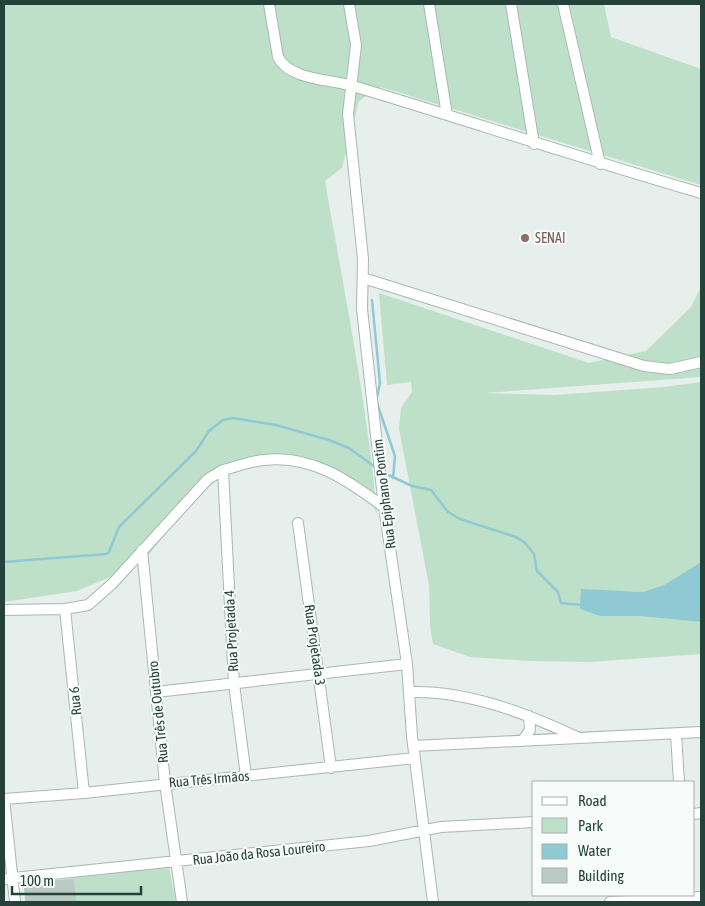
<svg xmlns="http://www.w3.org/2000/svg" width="705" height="906" font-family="'Asap Condensed',sans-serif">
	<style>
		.green { fill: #bfe0c8 }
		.water { fill: #8ec9d4 }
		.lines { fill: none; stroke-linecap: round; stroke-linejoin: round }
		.stream { stroke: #8ec9d4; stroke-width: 2.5 }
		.building { fill: #bbcac4; stroke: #b8c9c2 }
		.minor-casing { stroke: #a8b8b2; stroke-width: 12 }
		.minor { stroke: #fff; stroke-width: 10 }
		.education-dot { fill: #8d6e63; stroke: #f7fbf9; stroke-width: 2 }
		.labels { text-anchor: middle; stroke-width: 4; stroke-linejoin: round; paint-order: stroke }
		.education-label { font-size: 14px; fill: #785e54; stroke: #f7fbf9; text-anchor: start }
		.street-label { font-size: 14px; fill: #24423a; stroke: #f7fbf9 }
	</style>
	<rect width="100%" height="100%" fill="#e6efeb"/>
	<!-- green -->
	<path class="green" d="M4 4H604L611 37 701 69V185L381 87 359 101 342 168 325 181C344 291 367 402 377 514L364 488 283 457 226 473 196 496 141 564 77 591 4 602Z
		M701 287V377L486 393 554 395 664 387 701 382V562L664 585 643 592 623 591 580 609 599 616H639L701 622V654L590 662 530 661 470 657 433 644 430 625 429 585 399 429 401 408 412 392 411 382 387 385 379 293 589 363 646 351 691 307Z
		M169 867 176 902H76L73 876Z"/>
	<!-- water -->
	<path class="water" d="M701 562V622L639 616H599L580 609 581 589 643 592 664 585Z"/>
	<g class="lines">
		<!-- stream -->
		<path class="stream" d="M372 300 380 383 377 397
			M377 403 395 456 393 478
			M384 473 412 486 431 490 448 512 460 519 516 537 525 543 534 554 537 571 558 592 561 603 582 605
			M4 562 106 554 109 552 119 527 196 451 209 431 223 420 233 418 276 425 329 440 349 448 375 467"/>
	</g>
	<!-- building -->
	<path class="building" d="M73 879 76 902H26L24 884Z"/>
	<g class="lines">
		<defs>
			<path id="minor" d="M269 4 278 57C289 80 330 79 353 86 469 121 584 159 701 193
				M349 4 356 45 348 114 363 259 362 309 384 507 407 664 412 736 433 902
				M429 4 447 115
				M511 4 534 144
				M563 4 600 164
				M363 278 644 366 670 369 701 362
				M223 470C236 467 251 461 264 460 311 454 349 481 384 507
				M298 523 331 768
				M142 550 165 783 182 902
				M65 609 84 793
				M4 610 65 609 88 605 112 584 208 479 223 470 234 684 246 776
				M156 692 407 664
				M409 692C467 690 525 713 577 737
				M676 734 679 782
				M523 740 530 730 529 716
				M413 746 701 732
				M4 799 84 793 415 758
				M4 799 15 902
				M694 814 701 813
				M4 879 369 841 441 827 534 822
				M610 902 701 897"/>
		</defs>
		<!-- minor casing -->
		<use href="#minor" class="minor-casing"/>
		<!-- minor -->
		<use href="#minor" class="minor"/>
	</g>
	<!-- markers -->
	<circle class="education-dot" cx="525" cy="238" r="5"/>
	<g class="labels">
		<!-- education labels -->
		<g class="education-label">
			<text x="535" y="243">SENAI</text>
		</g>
		<!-- street labels -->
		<g class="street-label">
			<text transform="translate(384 494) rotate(-97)" y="5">Rua Epiphano Pontim</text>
			<text transform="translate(231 631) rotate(-93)" y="5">Rua Projetada 4</text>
			<text transform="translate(315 645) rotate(82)" y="5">Rua Projetada 3</text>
			<text transform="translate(75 701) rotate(-96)" y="5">Rua 6</text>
			<text transform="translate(158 712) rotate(-96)" y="5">Rua Três de Outubro</text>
			<text transform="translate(209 779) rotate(-5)" y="5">Rua Três Irmãos</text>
			<text transform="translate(259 853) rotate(-6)" y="5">Rua João da Rosa Loureiro</text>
		</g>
	</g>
	<!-- border -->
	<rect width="705" height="906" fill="none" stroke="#24423a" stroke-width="10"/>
	<!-- legend -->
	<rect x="532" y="781" width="162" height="115" fill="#f7fbf9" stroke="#a3b1ad"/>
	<rect x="542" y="797" width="25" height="8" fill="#ffffff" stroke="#a3b1ad"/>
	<text x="578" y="806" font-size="15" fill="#24423a">Road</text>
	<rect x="542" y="818" width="25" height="15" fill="#bfe0c8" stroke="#a3b1ad"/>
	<text x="578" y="831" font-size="15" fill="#24423a">Park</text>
	<rect x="542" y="844" width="25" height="15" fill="#8ec9d4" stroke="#a3b1ad"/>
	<text x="578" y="856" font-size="15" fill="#24423a">Water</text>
	<rect x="542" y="868" width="25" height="15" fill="#bbcac4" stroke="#a3b1ad"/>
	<text x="578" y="881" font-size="15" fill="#24423a">Building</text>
	<!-- scale -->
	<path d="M12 886v8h129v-8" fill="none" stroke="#24423a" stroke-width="2.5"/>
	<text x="20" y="886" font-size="15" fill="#24423a" stroke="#f7fbf9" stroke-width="4" paint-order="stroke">100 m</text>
</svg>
